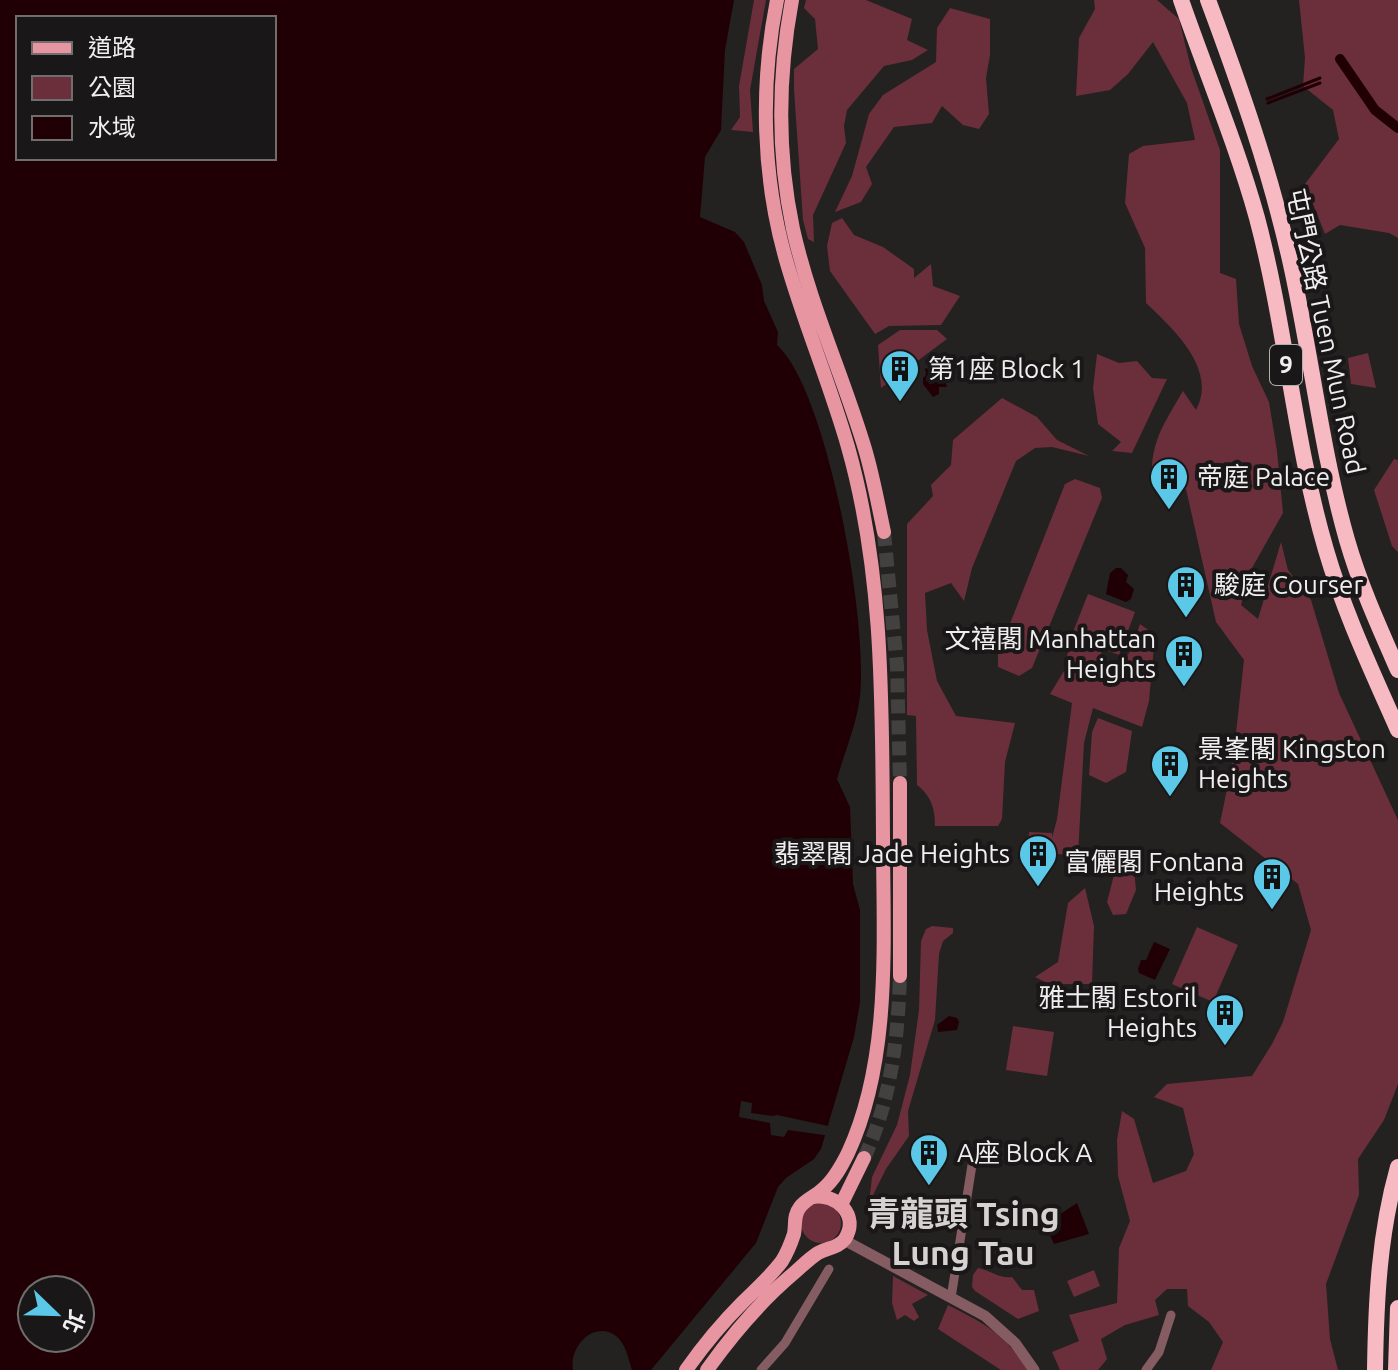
<svg xmlns="http://www.w3.org/2000/svg" width="1398" height="1370" font-family="Ubuntu,'Noto Sans TC',sans-serif">
	<style>
		.green { fill: #6a2f3a }
		.water { fill: #200005; fill-rule: evenodd }
		.pier { fill: #242121 }
		.lines { fill: none; stroke-linecap: round; stroke-linejoin: round }
		.stream { stroke: #200005; stroke-width: 3 }
		.canal { stroke: #200005; stroke-width: 10 }
		.primary-tunnel { stroke: #434040; stroke-width: 14; stroke-dasharray: 14 7; stroke-linecap: butt }
		.minor { stroke: #845c61; stroke-width: 9 }
		.tertiary { stroke: #845c61; stroke-width: 11 }
		.primary { stroke: #e895a2; stroke-width: 14 }
		.motorway { stroke: #f7bac2; stroke-width: 16 }
		.labels { text-anchor: middle; stroke-width: 8; stroke-linejoin: round; paint-order: stroke }
		.shield { fill: #1a1718; stroke: #b0aeae; stroke-width: 2 }
		.shield-label { font-size: 24px; font-weight: bold; fill: #f0eeee }
		.street-label { font-size: 26px; fill: #f0eeee; stroke: #1a1718 }
		.poi-label { font-size: 26px; fill: #f0eeee; stroke: #1a1718; text-anchor: start }
		.district-label { font-size: 34px; font-weight: bold; fill: #d6d2d2; stroke: #1a1718 }
	</style>
	<rect width="100%" height="100%" fill="#242121"/>
	<!-- green -->
	<path class="green" d="M754 0H766L750 90 753 132 731 130 740 117 739 86Z
		M806 0H866L912 19 907 40 928 50 912 60 884 66 847 110 844 126 846 143 813 215 814 242 808 239 803 220 794 90V69L818 49 815 19 804 8Z
		M1094 0H1157L1179 19 1191 68 1220 150V273L1236 279 1239 324 1252 366 1269 402 1277 451 1283 513 1252 568 1241 605 1258 619 1281 542 1288 570 1311 600 1339 693 1398 820V1084L1384 1120 1358 1159 1359 1195 1326 1284 1330 1339 1338 1370H1211L1223 1342 1209 1322 1188 1306 1187 1289H1167L1155 1300 1159 1315 1125 1325 1101 1339 1107 1359 1098 1370H1060L1052 1352 1079 1341 1069 1315 1117 1303 1119 1248 1130 1221 1118 1176 1117 1140 1122 1111 1134 1119 1153 1183 1186 1171 1194 1154 1183 1108 1154 1097 1167 1084 1252 1076 1272 1044 1283 1022 1311 930 1298 884 1220 823 1233 760 1244 660 1216 622 1186 489 1152 479C1150 442 1165 422 1183 391L1196 410C1218 369 1173 329 1146 303L1145 248 1125 203 1129 154 1143 146 1195 140 1187 103 1153 42 1128 74 1110 90 1076 96 1079 38 1095 9Z
		M1299 0H1398V238L1389 233 1340 225 1325 234 1305 184 1339 139 1333 110 1303 86 1305 58Z
		M950 8 990 19V55L986 78 989 114 979 129 963 125 942 106 932 123 894 127 866 167 872 184 861 202 835 212 852 176 869 114 883 95 936 62 937 28Z
		M842 218 854 235 883 247 914 269V278L931 264 933 286 960 296 941 325 889 326 875 334 830 271 827 246 832 223Z
		M900 330H937L947 339 881 388 878 345Z
		M1368 353 1376 388 1351 384 1348 358Z
		M1097 354 1119 363 1137 361 1152 378 1167 379 1132 453 1112 451 1121 442 1098 424 1093 388Z
		M1002 398 1037 417 1057 440 1089 456 1052 447 1035 448 1016 461 972 568 964 601 951 583 925 593 927 630 937 681 956 716 1015 723 1005 762 1002 819 998 826H935C935 808 931 796 917 785L916 716 907 715V524L933 496 931 485 951 465 953 440Z
		M1394 459 1398 460V552L1392 546 1374 490Z
		M1075 479 1100 488 1102 498 1032 668 1019 676 998 667V654L1065 484Z
		M1088 594 1135 612 1119 655 1071 637Z
		M1140 624 1155 635 1149 701 1142 727 1093 708 1084 743 1078 856 1058 854 1051 847 1049 865 1027 863 1029 832 1052 833V838L1057 819 1072 703 1050 694 1064 671 1083 675 1089 668 1066 658 1073 640 1102 651 1098 664C1132 663 1130 653 1140 624Z
		M1098 718 1132 731 1126 772 1106 783 1089 775 1092 732Z
		M1134 869 1136 890 1126 914 1113 915 1107 902 1114 875Z
		M1085 888 1094 926 1092 984H1049L1035 977 1058 962 1068 903Z
		M932 926 953 928V933L943 941 939 954 935 1020 908 1111 909 1136 886 1169 869 1203 872 1177 897 1125 910 1075 919 1010 921 941 926 929Z
		M1197 927 1238 945 1213 1002 1172 984Z
		M1013 1026 1054 1032 1047 1076 1006 1070Z
		M801 1223a20 20 0 1 1 40 0a20 20 0 1 1-40 0Z
		M978 1268C990 1270 999 1279 1012 1277L1022 1290H1034L1039 1311 1018 1319 975 1291 972 1287 973 1275Z
		M1094 1270 1100 1286 1074 1297 1067 1281Z
		M893 1276 928 1295 912 1304 919 1317 914 1321 905 1315 897 1320 892 1303Z
		M948 1305C989 1326 1001 1332 1029 1370H1001L938 1329Z"/>
	<!-- water -->
	<path class="water" d="M0 0H734L725 50 721 130 705 157 700 217 735 232 744 242 762 285 764 301 778 332 777 345C828 390 871 634 859 703 855 728 844 754 837 779L850 807 853 884 860 910V1003L854 1037 821 1149 814 1159 786 1178 778 1187 756 1243 651 1370H632C628 1358 626 1344 616 1336 595 1320 569 1345 573 1370H0ZM18 18H274V158H18ZM32 1290H80V1338H32Z
		M925 368 942 373 947 387H939V394L933 397 923 384V378L926 375Z
		M1116 568H1121L1128 575 1126 582 1134 589 1131 599 1126 602 1106 594 1110 573Z
		M1154 942 1170 949 1155 980 1139 973 1138 969 1141 960H1146Z
		M949 1016 957 1018 959 1022 957 1030 938 1032 937 1025Z
		M1077 1203 1089 1234 1054 1244 1045 1224Z"/>
	<!-- pier -->
	<path class="pier" d="M741 1101 752 1103 751 1113 772 1116 777 1115 833 1127 831 1136 788 1130 784 1137 771 1135 770 1123 739 1117Z"/>
	<g class="lines">
		<!-- stream -->
		<path class="stream" d="M1267 99 1320 78
			M1268 103 1320 83"/>
		<!-- canal -->
		<path class="canal" d="M1340 59 1375 110 1398 128"/>
		<!-- primary-tunnel -->
		<path class="primary-tunnel" d="M884 532 897 666 900 783
			M864 1158C891 1101 898 1038 900 976"/>
		<!-- minor -->
		<path class="minor" d="M951 1298 972 1165
			M761 1370 785 1343 829 1269
			M1146 1370 1159 1352 1171 1315"/>
		<!-- tertiary -->
		<path class="tertiary" d="M844 1240 985 1316 1015 1343 1034 1370"/>
		<!-- primary -->
		<path class="primary" d="M792 0C778 76 777 153 793 229 810 305 843 375 865 449 873 476 878 504 884 532
			M900 783V976
			M841 1205 864 1158
			M686 1370C703 1346 721 1324 742 1303 755 1290 771 1276 782 1261 787 1253 791 1243 794 1234 796 1224 793 1216 800 1207 806 1199 816 1196 823 1189 834 1180 841 1167 848 1153 892 1058 883 940 883 837 882 706 884 574 848 447 830 384 804 323 786 260 762 176 760 85 777 0
			M707 1370C732 1335 762 1300 794 1273 802 1266 810 1258 818 1253 828 1247 837 1249 845 1239 860 1215 836 1193 813 1197"/>
		<!-- motorway -->
		<path class="motorway" d="M1181 0C1206 72 1236 143 1257 218 1286 327 1294 441 1326 550 1344 612 1372 671 1398 730
			M1208 0C1240 86 1270 171 1290 260 1311 353 1321 449 1347 540 1360 585 1379 627 1398 670
			M1375 1370C1376 1301 1379 1234 1398 1167
			M1396 1370 1398 1308"/>
	</g>
	<!-- icons -->
	<defs>
		<symbol id="building-pin" viewBox="-11 -11 22 30"><path d="M0 17L-7.5 6A9.5 9.5 0 1 1 7.5 6Z" fill="#5bc8e7" stroke="#1a1718"/><path d="M-4-6H4V6H1V3H-1V6H-4ZM-2.5-4.3h1.7v1.8h-1.7ZM.8-4.3h1.7v1.8H.8ZM-2.5-1h1.7V.8h-1.7ZM.8-1h1.7V.8H.8Z" fill="#111"/></symbol>
	</defs>
	<g fill-rule="evenodd">
		<use href="#building-pin" x="878" y="347" width="44" height="60"/>
		<use href="#building-pin" x="1147" y="455" width="44" height="60"/>
		<use href="#building-pin" x="1164" y="563" width="44" height="60"/>
		<use href="#building-pin" x="1162" y="632" width="44" height="60"/>
		<use href="#building-pin" x="1148" y="742" width="44" height="60"/>
		<use href="#building-pin" x="1016" y="832" width="44" height="60"/>
		<use href="#building-pin" x="1250" y="855" width="44" height="60"/>
		<use href="#building-pin" x="1203" y="991" width="44" height="60"/>
		<use href="#building-pin" x="907" y="1131" width="44" height="60"/>
	</g>
	<g class="labels">
		<!-- shield labels -->
		<rect class="shield" x="1270" y="345" width="32" height="40" rx="6"/>
		<g class="shield-label">
			<text x="1286" y="373">9</text>
		</g>
		<!-- street labels -->
		<g class="street-label">
			<text transform="translate(1326 331) rotate(78)" y="9">屯門公路 Tuen Mun Road</text>
		</g>
		<!-- poi labels -->
		<g class="poi-label">
			<text x="928" y="378">第1座 Block 1</text>
			<text x="1197" y="486">帝庭 Palace</text>
			<text x="1214" y="594">駿庭 Courser</text>
			<text x="1156" y="648" text-anchor="end">文禧閣 Manhattan<tspan x="1156" dy="30">Heights</tspan></text>
			<text x="1198" y="758">景峯閣 Kingston<tspan x="1198" dy="30">Heights</tspan></text>
			<text x="1010" y="863" text-anchor="end">翡翠閣 Jade Heights</text>
			<text x="1244" y="871" text-anchor="end">富儷閣 Fontana<tspan x="1244" dy="30">Heights</tspan></text>
			<text x="1197" y="1007" text-anchor="end">雅士閣 Estoril<tspan x="1197" dy="30">Heights</tspan></text>
			<text x="957" y="1162">A座 Block A</text>
		</g>
		<!-- district labels -->
		<g class="district-label">
			<text x="963" y="1226">青龍頭 Tsing<tspan x="963" dy="39">Lung Tau</tspan></text>
		</g>
	</g>
	<!-- legend -->
	<rect x="16" y="16" width="260" height="144" fill="#1a1718" stroke="#706d6e" stroke-width="2"/>
	<rect x="32" y="42" width="40" height="12" fill="#e895a2" stroke="#706d6e" stroke-width="2"/>
	<text x="88" y="56" font-size="24" fill="#f0eeee">道路</text>
	<rect x="32" y="76" width="40" height="24" fill="#6a2f3a" stroke="#706d6e" stroke-width="2"/>
	<text x="88" y="96" font-size="24" fill="#f0eeee">公園</text>
	<rect x="32" y="116" width="40" height="24" fill="#200005" stroke="#706d6e" stroke-width="2"/>
	<text x="88" y="136" font-size="24" fill="#f0eeee">水域</text>
	<!-- north arrow -->
	<g transform="translate(56 1314) rotate(113)"><circle r="38" fill="#1a1718" stroke="#706d6e" stroke-width="2"/>
	<path d="M0-6L14 30L0 20L-14 30Z" fill="#5bc8e7"/>
	<text y="-12" font-size="22" font-weight="bold" text-anchor="middle" fill="#f0eeee">北</text>
	</g>
</svg>
